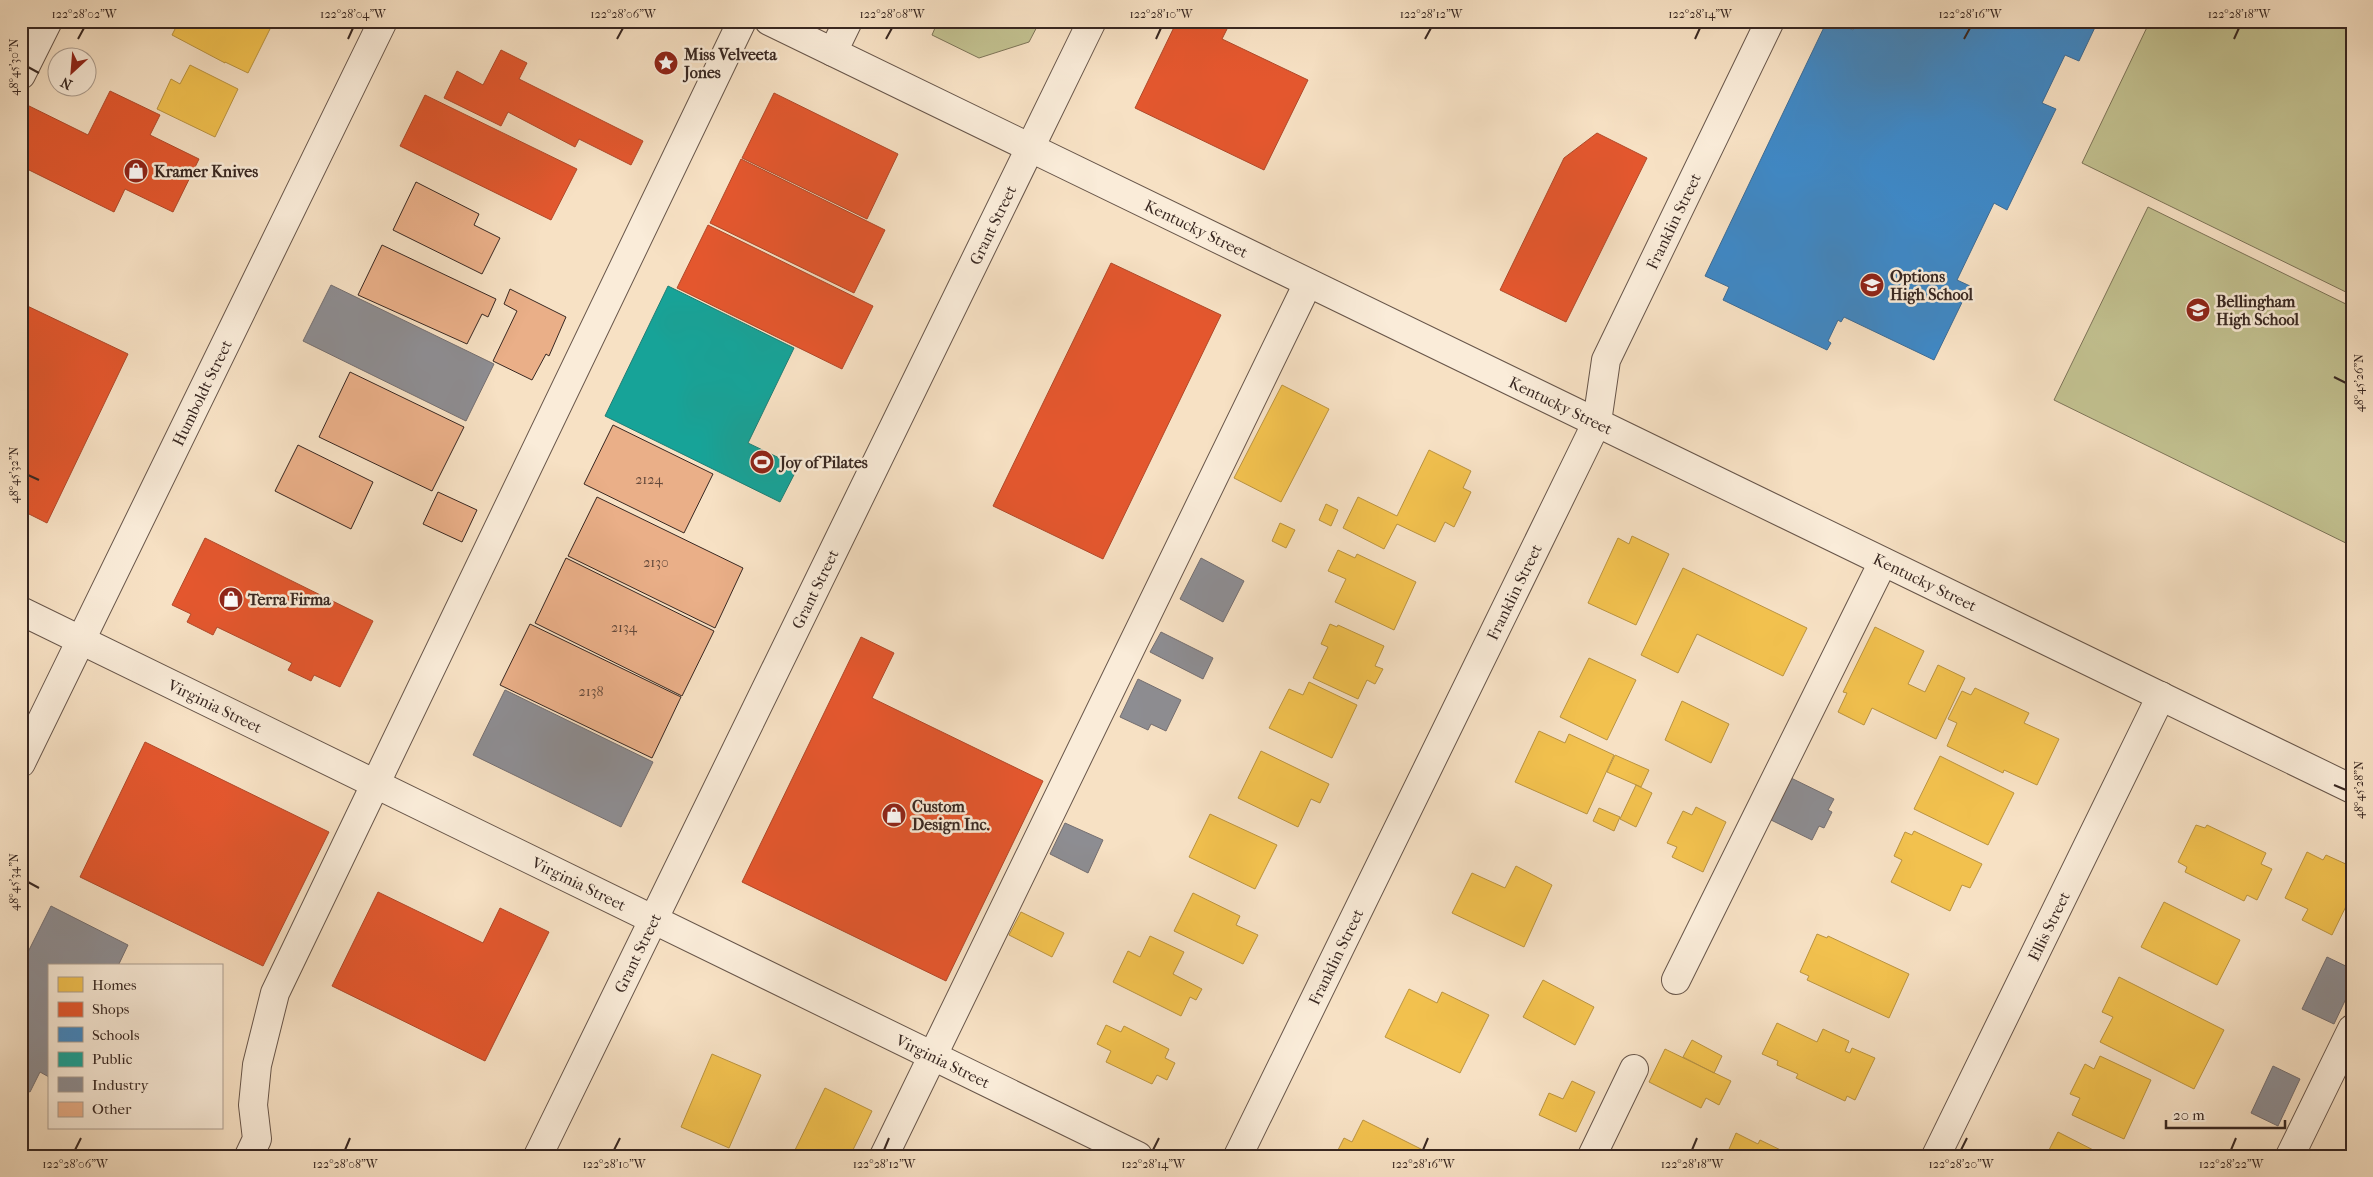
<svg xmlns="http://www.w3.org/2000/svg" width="2373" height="1177" font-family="'IM FELL French Canon',serif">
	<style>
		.green { fill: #c2c190; stroke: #7d7458 }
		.homes { fill: #f2c14e; stroke: #ba9340 }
		.shops { fill: #e4572e; stroke: #b0492a }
		.schools { fill: #3f88c5; stroke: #3d6b94 }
		.public { fill: #17a398; stroke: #217e74 }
		.industry { fill: #8d8d92; stroke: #746e70 }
		.building { fill: #eaaf88; stroke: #382721 }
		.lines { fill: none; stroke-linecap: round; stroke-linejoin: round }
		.minor-casing { stroke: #68564a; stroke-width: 30 }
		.minor { stroke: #faecd9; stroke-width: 28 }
		.ticks { fill: none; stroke: #382721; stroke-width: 2 }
		.labels { text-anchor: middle; stroke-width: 5; stroke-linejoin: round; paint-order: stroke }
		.number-label { font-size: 14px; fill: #64493b }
		.poi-label { font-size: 16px; font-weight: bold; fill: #382721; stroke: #faecd9; text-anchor: start }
		.street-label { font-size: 16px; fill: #382721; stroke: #faecd9 }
		.neatline { fill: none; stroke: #382721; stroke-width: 2 }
		.ticks-label { font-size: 12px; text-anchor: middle; fill: #382721 }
	</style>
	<rect width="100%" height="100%" fill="#f7e1c4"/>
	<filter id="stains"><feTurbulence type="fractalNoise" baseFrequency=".004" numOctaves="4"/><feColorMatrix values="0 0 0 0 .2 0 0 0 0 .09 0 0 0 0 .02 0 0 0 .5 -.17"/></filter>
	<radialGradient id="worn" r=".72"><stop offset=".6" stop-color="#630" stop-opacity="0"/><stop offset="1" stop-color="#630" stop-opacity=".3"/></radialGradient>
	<!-- green -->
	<path class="green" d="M938 21H1040L1029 42 979 58 932 35Z
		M2150 21H2352V295L2082 163Z
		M2148 207 2352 307V546L2054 400Z"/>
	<!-- homes -->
	<path class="homes" d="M179 21H254L270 29 248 73 225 62V63L172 35Z
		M190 65 238 89 215 137 157 109 171 79 180 84Z
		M1282 385 1329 409 1281 502 1234 478Z
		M1429 450 1471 471 1463 488 1471 492 1454 527 1445 522 1435 542 1397 524 1384 549 1343 528 1358 497 1397 516Z
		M1326 504 1338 510 1331 526 1319 520Z
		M1280 523 1295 530 1286 548 1272 541Z
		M1632 536 1669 554 1636 625 1588 603 1618 538 1629 544Z
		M1338 550 1355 558 1357 554 1416 582 1394 630 1335 602 1346 579 1328 571Z
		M1683 568 1807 628 1783 676 1697 634 1678 673 1641 655Z
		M1330 624 1337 627 1338 625 1384 646 1375 666 1383 669 1375 684 1367 680 1358 699 1313 678 1328 647 1321 644Z
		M1875 627 1924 651 1908 684 1925 692 1938 665 1965 678 1936 739 1872 708 1864 725 1838 712 1847 693 1843 692Z
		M1589 658 1636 680 1607 740 1560 717Z
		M1309 682 1357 705 1332 758 1269 728 1289 689 1303 695Z
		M1975 688 2029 713 2024 723 2059 739 2037 785 2004 770 2003 773 1947 746 1957 723 1948 719 1962 691 1971 695Z
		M1682 701 1729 724 1711 763 1665 740Z
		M1539 731 1565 743 1569 734 1614 755 1587 814 1515 782Z
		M1261 751 1329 784 1320 803 1311 799 1298 827 1238 798Z
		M1615 755 1649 770 1641 787 1607 772Z
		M1940 756 2014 793 1988 845 1914 809Z
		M1636 785 1652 793 1636 827 1620 819Z
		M1696 807 1726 822 1703 872 1672 857 1677 847 1667 843 1683 811 1692 815Z
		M1599 808 1620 817 1614 831 1593 821Z
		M1210 814 1277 845 1255 889 1189 857Z
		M2196 825 2205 828 2207 825 2266 853 2261 864 2272 869 2257 900 2247 895 2244 901 2185 872 2187 867 2178 862Z
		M1914 831 1982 864 1970 888 1962 885 1950 911 1891 882 1902 860 1894 856 1905 832 1912 835Z
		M2307 852 2323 860 2326 855 2348 865 2346 871 2352 874V894L2332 935 2302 920 2308 909 2285 898Z
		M1516 866 1552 885 1524 947 1452 913 1472 873 1505 888Z
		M1193 893 1240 916 1236 925 1258 935 1243 964 1174 931Z
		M2164 902 2240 940 2217 985 2141 947Z
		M1021 912 1064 933 1052 957 1009 935Z
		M1817 934 1827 938 1828 936 1909 974 1889 1018 1807 980 1809 976 1800 972Z
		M1150 936 1184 952 1173 974 1202 989 1196 1000 1190 997 1181 1016 1113 982 1128 951 1140 957Z
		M2119 977 2224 1030 2194 1089 2100 1042 2113 1017 2102 1012Z
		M1543 980 1594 1007 1575 1045 1523 1017Z
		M1409 989 1437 1003 1442 992 1489 1015 1460 1073 1385 1037Z
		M1777 1023 1817 1042 1823 1029 1849 1041 1845 1051 1850 1053 1852 1048 1875 1058 1855 1100 1847 1096 1845 1101 1796 1078 1798 1074 1777 1065 1778 1061 1762 1054Z
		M1106 1025 1121 1032 1124 1026 1169 1049 1165 1058 1175 1063 1167 1080 1157 1075 1152 1084 1106 1062 1111 1051 1097 1044Z
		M1692 1040 1722 1056 1714 1073 1683 1057Z
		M1665 1049 1731 1081 1719 1105 1706 1098 1701 1108 1649 1082Z
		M712 1054 761 1075 729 1148 681 1127Z
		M2100 1056 2151 1080 2124 1139 2072 1115 2080 1098 2070 1094 2085 1064 2094 1069Z
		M1572 1081 1595 1092 1576 1132 1539 1115 1549 1093 1563 1099Z
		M825 1088 872 1111 850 1156H807L795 1150Z
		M1363 1120 1431 1154 1430 1156H1335L1344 1138 1352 1142Z
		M2058 1132 2105 1156H2046Z
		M1736 1133 1758 1144 1760 1140 1793 1156H1726Z"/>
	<!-- shops -->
	<path class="shops" d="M1177 21H1231L1222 39 1308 80 1264 170 1135 108Z
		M501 50 527 63 519 79 643 141 631 165 579 139 575 147 508 112 501 126 444 98 457 71 483 85Z
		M110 91 160 115 150 135 199 159 173 212 125 189 114 212 21 166V102L88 135Z
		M774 93 898 154 867 219 742 158Z
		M425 95 577 169 551 220 400 146Z
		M1597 133 1647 158 1566 322 1500 290 1564 158Z
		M741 159 885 230 854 293 710 223Z
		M708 225 873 306 842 369 677 288Z
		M1111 263 1221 315 1103 559 993 506Z
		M21 303 128 354 47 523 21 510Z
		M205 538 373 621 340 687 314 675 311 681 288 670 292 663 217 627 213 635 187 622 191 614 172 605Z
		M861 637 894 653 872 698 1043 781 946 981 742 882Z
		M145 742 329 832 263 966 80 877Z
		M378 892 483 943 500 908 549 932 485 1061 332 986Z"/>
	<!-- schools -->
	<path class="schools" d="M1827 21H1835L1853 30 1858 21H2098L2079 61 2065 55 2042 103 2056 109 2007 210 1994 203 1957 280 1970 286 1934 360 1844 317 1841 322 1838 320 1828 341 1831 343 1827 350 1723 300 1729 287 1705 276Z"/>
	<!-- public -->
	<path class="public" d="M668 286 794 348 748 443 798 467 780 502 605 416Z"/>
	<!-- industry -->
	<path class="industry" d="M331 285 494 364 466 421 303 341Z
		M1201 558 1244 581 1223 622 1180 599Z
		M1161 632 1213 658 1203 679 1150 652Z
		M1138 679 1181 700 1166 731 1151 724 1148 730 1120 717Z
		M505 690 653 762 621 827 473 755Z
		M1789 777 1834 799 1828 810 1832 812 1824 828 1819 826 1812 840 1769 819Z
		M1065 823 1103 840 1088 873 1050 854Z
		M51 906 128 945 118 966H49V1077L40 1072 30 1092 21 1088V966Z
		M2327 957 2352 969V986L2334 1024 2302 1009Z
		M2273 1066 2300 1079 2278 1126 2251 1113Z"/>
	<!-- building -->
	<path class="building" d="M416 182 479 214 474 225 500 238 482 274 393 230Z
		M382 245 496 299 488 317 482 314 467 344 358 295Z
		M510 289 566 317 549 356 546 354 532 380 493 361 517 311 504 304Z
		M350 372 464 427 432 491 319 437Z
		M613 425 713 474 684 533 584 484Z
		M298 445 373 482 351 529 275 491Z
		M438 492 477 510 462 542 423 524Z
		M597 497 743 568 715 628 568 556Z
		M566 558 714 631 682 696 535 623Z
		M530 624 681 697 652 758 500 685Z"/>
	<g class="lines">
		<defs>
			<g id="minor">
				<path id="s1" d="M769 21 2352 789"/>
				<path d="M833 52 848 21"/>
				<path d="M21 75 48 21"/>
				<path id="s2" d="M21 611 1138 1156"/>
				<path id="s3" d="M21 763 383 21"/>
				<path d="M1676 980 1883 562"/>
				<path d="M249 1156 257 1139 253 1105 257 1065 275 993 742 21"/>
				<path id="s4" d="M538 1156 1092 21"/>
				<path d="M884 1156 1308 283"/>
				<path id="s5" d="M1238 1156 1597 422 1606 360 1770 21"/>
				<path d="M1592 1156 1634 1069"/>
				<path id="s6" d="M1936 1156 2161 696"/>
				<path d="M2290 1156 2352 1029"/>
			</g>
		</defs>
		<!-- minor casing -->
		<use href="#minor" class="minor-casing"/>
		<!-- minor -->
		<use href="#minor" class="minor"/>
	</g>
	<!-- ticks -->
	<path class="ticks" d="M78 39 84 28M348 39 353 28M617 39 623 28M886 39 892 28M1156 39 1161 28M1425 39 1431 28M1695 39 1700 28M1964 39 1970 28M2234 39 2239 28M28 67 39 73M2334 377 2346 383M28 475 39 480M2334 785 2346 790M28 882 39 888M75 1150 81 1138M345 1150 350 1138M614 1150 620 1138M884 1150 889 1138M1153 1150 1159 1138M1423 1150 1428 1138M1692 1150 1697 1138M1961 1150 1967 1138M2231 1150 2236 1138"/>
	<!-- icons -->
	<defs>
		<symbol id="sight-disc" viewBox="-11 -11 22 22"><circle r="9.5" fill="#8f2418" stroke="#faecd9"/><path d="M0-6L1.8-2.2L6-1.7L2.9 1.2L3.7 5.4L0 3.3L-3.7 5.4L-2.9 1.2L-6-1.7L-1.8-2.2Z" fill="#fff"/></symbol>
		<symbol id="shop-disc" viewBox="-11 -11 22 22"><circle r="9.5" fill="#8f2418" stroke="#faecd9"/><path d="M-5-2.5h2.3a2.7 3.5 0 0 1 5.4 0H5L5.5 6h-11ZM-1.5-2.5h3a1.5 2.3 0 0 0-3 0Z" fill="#fff"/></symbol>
		<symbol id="school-disc" viewBox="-11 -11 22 22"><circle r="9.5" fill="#8f2418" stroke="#faecd9"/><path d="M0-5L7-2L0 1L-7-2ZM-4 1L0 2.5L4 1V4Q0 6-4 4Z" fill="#fff"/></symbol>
		<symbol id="stadium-disc" viewBox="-11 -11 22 22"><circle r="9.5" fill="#8f2418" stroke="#faecd9"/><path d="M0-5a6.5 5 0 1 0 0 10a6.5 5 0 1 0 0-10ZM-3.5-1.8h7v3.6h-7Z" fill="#fff"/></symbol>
	</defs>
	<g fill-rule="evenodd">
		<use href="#sight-disc" x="652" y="49" width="28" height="28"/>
		<use href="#shop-disc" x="122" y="157" width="28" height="28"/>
		<use href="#school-disc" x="1858" y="271" width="28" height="28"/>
		<use href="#school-disc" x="2184" y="296" width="28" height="28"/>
		<use href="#stadium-disc" x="748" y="448" width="28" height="28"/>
		<use href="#shop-disc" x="217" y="585" width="28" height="28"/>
		<use href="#shop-disc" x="880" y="801" width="28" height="28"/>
	</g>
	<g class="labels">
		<!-- number labels -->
		<g class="number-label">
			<text x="649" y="484">2124</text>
			<text x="656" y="567">2130</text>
			<text x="624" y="632">2134</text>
			<text x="591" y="696">2138</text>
		</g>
		<!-- poi labels -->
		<g class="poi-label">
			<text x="684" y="60">Miss Velveeta<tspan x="684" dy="18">Jones</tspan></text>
			<text x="154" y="177">Kramer Knives</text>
			<text x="1890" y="282">Options<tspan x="1890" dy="18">High School</tspan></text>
			<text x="2216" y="307">Bellingham<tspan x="2216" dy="18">High School</tspan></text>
			<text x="780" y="468">Joy of Pilates</text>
			<text x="248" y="605">Terra Firma</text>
			<text x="912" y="812">Custom<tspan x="912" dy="18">Design Inc.</tspan></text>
		</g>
		<!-- street labels -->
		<g class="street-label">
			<text dy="6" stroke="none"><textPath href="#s5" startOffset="1034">Franklin Street</textPath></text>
			<text dy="6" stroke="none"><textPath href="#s4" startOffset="1036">Grant Street</textPath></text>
			<text dy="6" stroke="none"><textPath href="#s1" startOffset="475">Kentucky Street</textPath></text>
			<text dy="6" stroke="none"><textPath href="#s3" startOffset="412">Humboldt Street</textPath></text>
			<text dy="6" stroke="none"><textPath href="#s1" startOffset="880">Kentucky Street</textPath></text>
			<text dy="6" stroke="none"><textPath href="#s1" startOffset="1285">Kentucky Street</textPath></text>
			<text dy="6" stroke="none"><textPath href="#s4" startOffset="631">Grant Street</textPath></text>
			<text dy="6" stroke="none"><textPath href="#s5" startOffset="628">Franklin Street</textPath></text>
			<text dy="6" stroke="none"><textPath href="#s2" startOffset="216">Virginia Street</textPath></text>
			<text dy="6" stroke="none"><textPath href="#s2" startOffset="621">Virginia Street</textPath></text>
			<text dy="6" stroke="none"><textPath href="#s6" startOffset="256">Ellis Street</textPath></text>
			<text dy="6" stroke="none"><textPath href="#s4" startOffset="226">Grant Street</textPath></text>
			<text dy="6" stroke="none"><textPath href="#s5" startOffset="222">Franklin Street</textPath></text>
			<text dy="6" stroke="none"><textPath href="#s2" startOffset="1026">Virginia Street</textPath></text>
		</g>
	</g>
	<!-- margin -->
	<rect width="2373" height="1177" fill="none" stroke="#f7e1c4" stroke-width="55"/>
	<!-- legend -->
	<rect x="48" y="964" width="175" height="165" fill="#faecd9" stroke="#ac9d8f"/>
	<rect x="58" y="977" width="25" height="15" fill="#f2c14e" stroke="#ac9d8f"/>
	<text x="92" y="990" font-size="15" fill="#382721">Homes</text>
	<rect x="58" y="1002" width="25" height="15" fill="#e4572e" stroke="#ac9d8f"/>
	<text x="92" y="1014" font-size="15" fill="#382721">Shops</text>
	<rect x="58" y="1027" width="25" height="15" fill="#3f88c5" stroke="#ac9d8f"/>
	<text x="92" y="1040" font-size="15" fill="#382721">Schools</text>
	<rect x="58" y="1052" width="25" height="15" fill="#17a398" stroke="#ac9d8f"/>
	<text x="92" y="1064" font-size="15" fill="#382721">Public</text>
	<rect x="58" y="1077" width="25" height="15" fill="#8d8d92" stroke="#ac9d8f"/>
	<text x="92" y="1090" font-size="15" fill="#382721">Industry</text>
	<rect x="58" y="1102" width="25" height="15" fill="#eaaf88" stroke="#ac9d8f"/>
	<text x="92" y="1114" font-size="15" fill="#382721">Other</text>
	<!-- north arrow -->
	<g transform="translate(72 72) rotate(206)"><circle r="24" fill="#faecd9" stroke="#ac9d8f"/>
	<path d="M0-4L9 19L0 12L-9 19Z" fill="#8f2418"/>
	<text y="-8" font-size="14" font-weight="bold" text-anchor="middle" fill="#382721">N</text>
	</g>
	<!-- scale -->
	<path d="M2166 1120v8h119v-8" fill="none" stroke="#382721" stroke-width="2.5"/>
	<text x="2173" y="1120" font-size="15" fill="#382721" stroke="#faecd9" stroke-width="4" paint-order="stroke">20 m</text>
	<rect x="28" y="28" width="2318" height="1122" class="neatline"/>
	<g class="ticks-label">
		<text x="84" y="18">122°28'02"W</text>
		<text x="353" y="18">122°28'04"W</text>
		<text x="623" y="18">122°28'06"W</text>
		<text x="892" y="18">122°28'08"W</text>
		<text x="1161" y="18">122°28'10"W</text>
		<text x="1431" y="18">122°28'12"W</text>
		<text x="1700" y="18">122°28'14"W</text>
		<text x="1970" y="18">122°28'16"W</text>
		<text x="2239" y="18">122°28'18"W</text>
		<text transform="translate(14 67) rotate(-90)" y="4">48°45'30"N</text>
		<text transform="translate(2359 383) rotate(-90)" y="4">48°45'26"N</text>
		<text transform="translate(14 475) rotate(-90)" y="4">48°45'32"N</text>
		<text transform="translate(2359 790) rotate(-90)" y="4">48°45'28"N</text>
		<text transform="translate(14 882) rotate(-90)" y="4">48°45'34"N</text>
		<text x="75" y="1168">122°28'06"W</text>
		<text x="345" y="1168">122°28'08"W</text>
		<text x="614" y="1168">122°28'10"W</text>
		<text x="884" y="1168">122°28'12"W</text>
		<text x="1153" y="1168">122°28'14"W</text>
		<text x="1423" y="1168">122°28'16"W</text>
		<text x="1692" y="1168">122°28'18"W</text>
		<text x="1961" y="1168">122°28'20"W</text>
		<text x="2231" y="1168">122°28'22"W</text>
	</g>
	<rect width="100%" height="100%" filter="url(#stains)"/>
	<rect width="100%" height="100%" fill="url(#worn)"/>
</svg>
